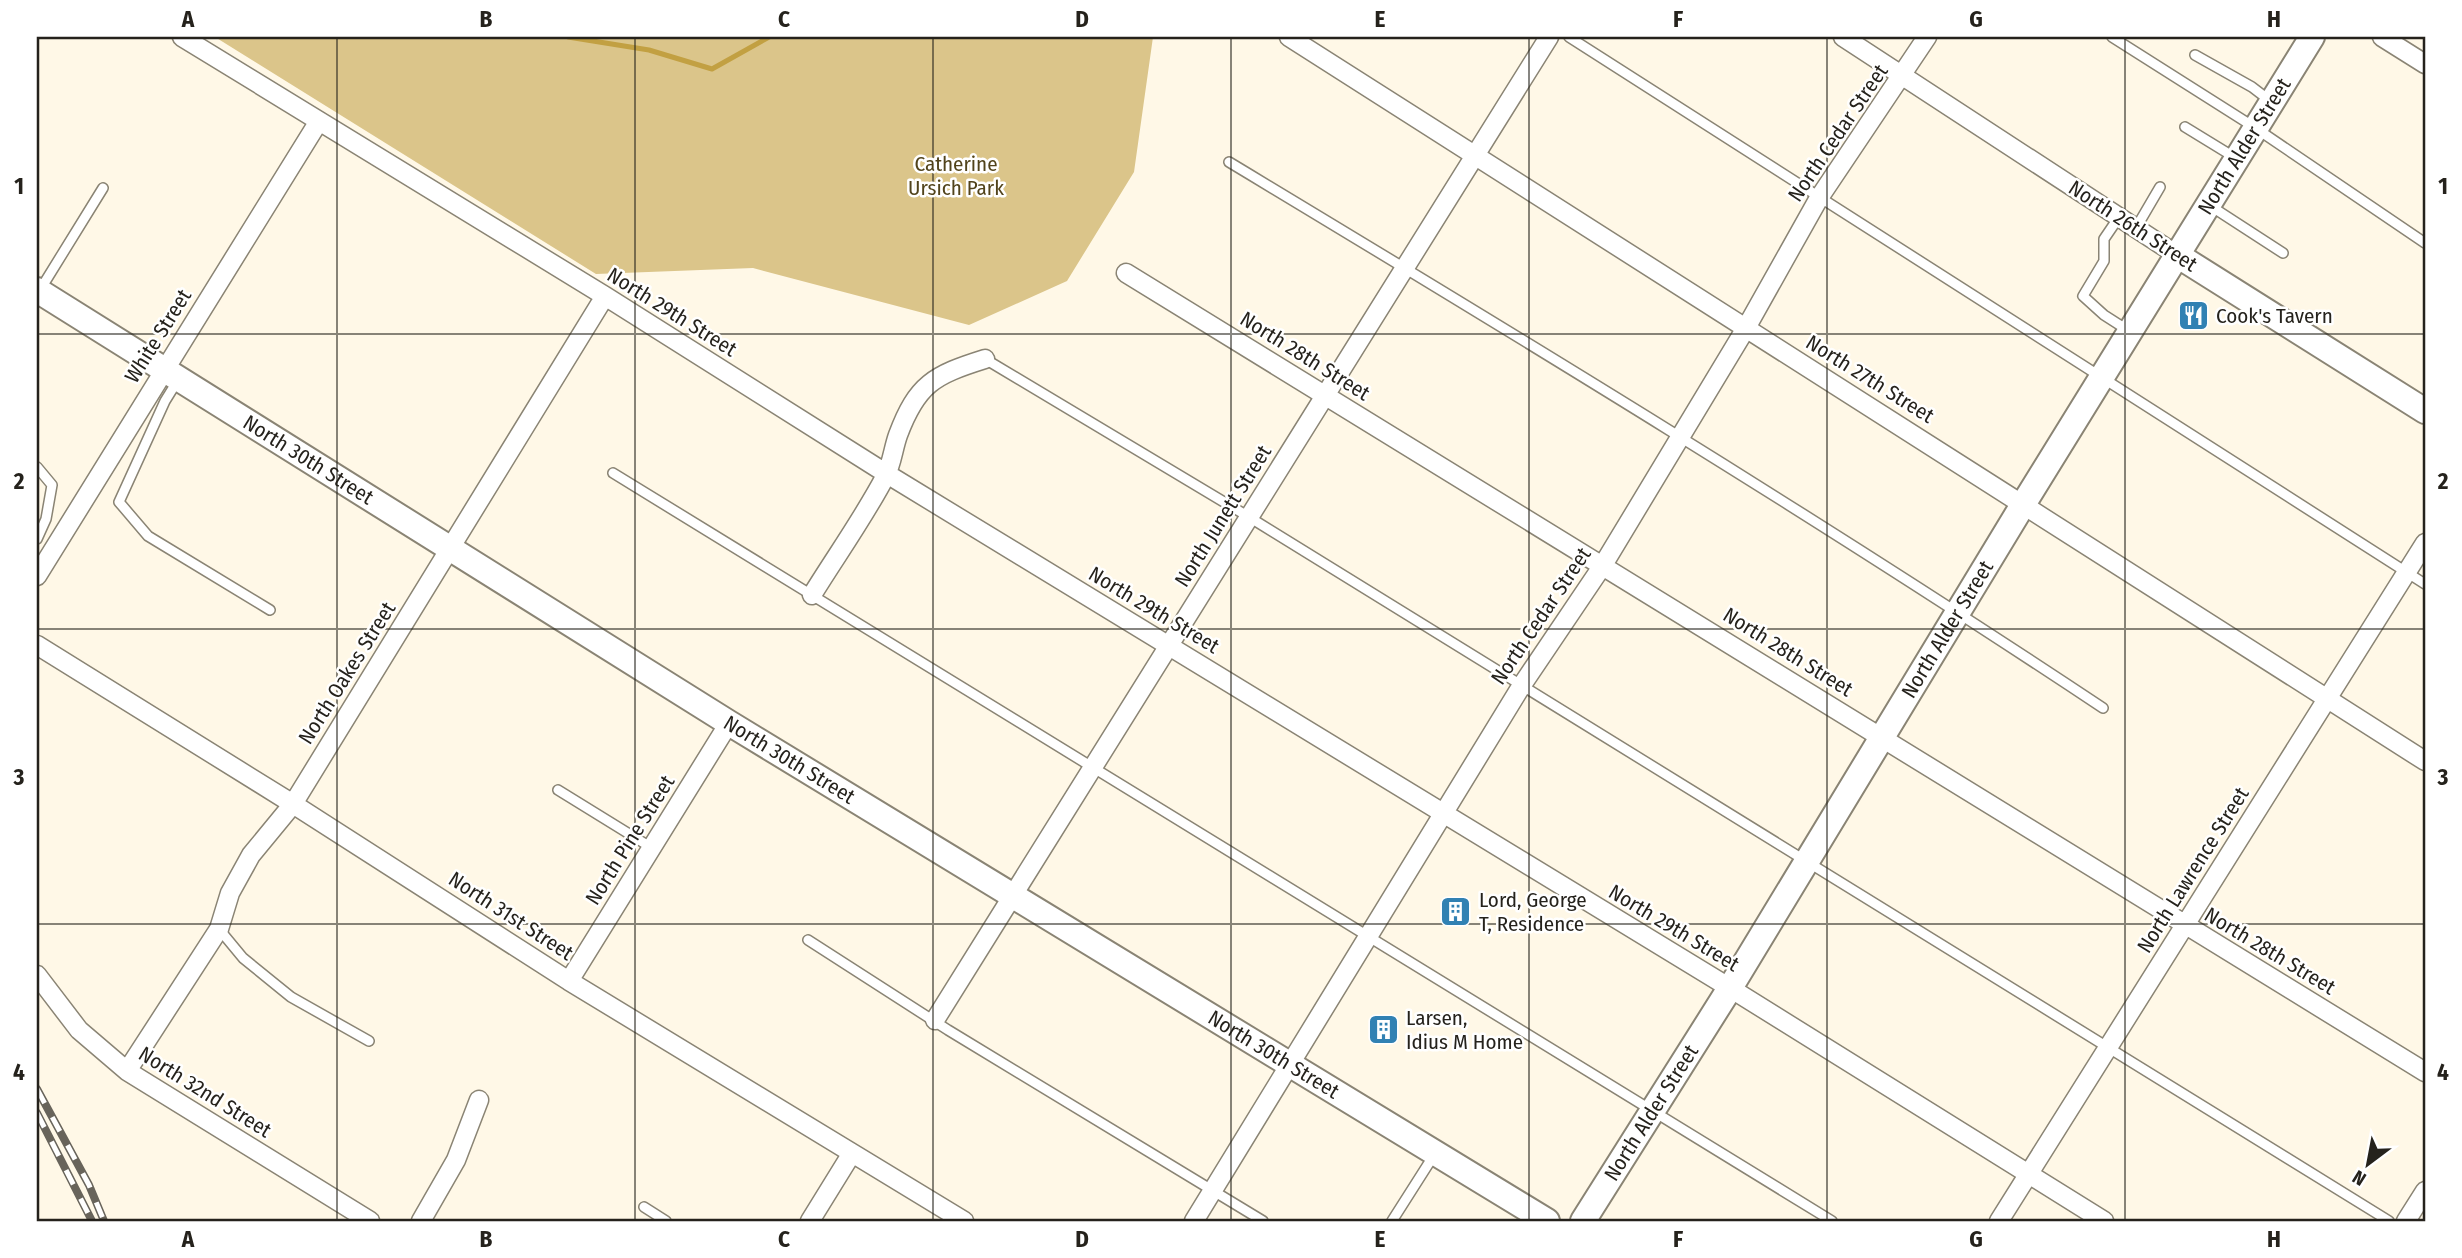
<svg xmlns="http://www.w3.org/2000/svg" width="2462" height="1258" font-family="'Fira Sans Condensed',sans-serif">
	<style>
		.green { fill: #dbc58a }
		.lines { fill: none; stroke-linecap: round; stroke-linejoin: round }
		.stream { stroke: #c2a042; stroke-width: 5 }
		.lane-casing { stroke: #8a8474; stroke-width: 12 }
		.street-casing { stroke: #8a8474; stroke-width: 21 }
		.secondary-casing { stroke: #8a8474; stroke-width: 28 }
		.lane { stroke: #fff; stroke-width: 9 }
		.street { stroke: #fff; stroke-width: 18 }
		.secondary { stroke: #fff; stroke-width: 24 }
		.rail-casing { stroke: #68645b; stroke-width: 8 }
		.rail { stroke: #fff; stroke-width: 5; stroke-dasharray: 16; stroke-linecap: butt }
		.grid { fill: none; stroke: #25221c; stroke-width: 2; stroke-opacity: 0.55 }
		.labels { text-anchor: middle; stroke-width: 5; stroke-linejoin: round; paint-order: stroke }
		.street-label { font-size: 21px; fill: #25221c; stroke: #fff }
		.park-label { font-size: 21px; fill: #51431b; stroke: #fff }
		.poi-label { font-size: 21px; fill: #25221c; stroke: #fff; text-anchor: start }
		.neatline { fill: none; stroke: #25221c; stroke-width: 2.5 }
		.grid-label { font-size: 23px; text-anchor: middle; font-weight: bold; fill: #25221c }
	</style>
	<rect width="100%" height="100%" fill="#fff8e7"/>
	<!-- green -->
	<path class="green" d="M215 37H1153L1134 172 1067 281 969 325 753 268 596 274Z"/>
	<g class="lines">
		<!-- stream -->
		<path class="stream" d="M568 37 649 50 712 69 769 37"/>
		<defs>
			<path id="lane" d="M1569 37 2425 584
				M2112 37 2254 127 2425 243
				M2195 55 2252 87 2269 100
				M2185 127 2234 157
				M1229 162C1523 339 1817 518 2103 708
				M2209 205 2283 253
				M2119 217 2104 239V261L2083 296 2104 315 2129 331
				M2136 228 2160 187
				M40 290 103 188
				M985 359 1249 517 2389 1221
				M178 380 165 401 119 502 148 536 270 610
				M37 467 52 485 46 519 37 539
				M613 473 1832 1221
				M558 790 652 848
				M219 929 243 958 291 997 369 1041
				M808 940 948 1030 1263 1221
				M644 1207 666 1221
				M1392 1221 1434 1155"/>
			<path id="street" d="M182 37 605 296 887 474 1730 988 2104 1221
				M1289 37C1666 281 2048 517 2425 761
				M1843 37 2177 255
				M2382 37 2425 64
				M1126 273 2425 1072
				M37 576 319 121
				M812 595C836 556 864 517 885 477 892 464 893 449 898 435 917 384 934 375 985 359
				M37 645 293 804 569 981 964 1221
				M37 975 79 1030 127 1071 370 1221
				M569 981 729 723
				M935 1020 1549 37
				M127 1071 219 929 230 893 251 855 293 804 605 296
				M421 1221 456 1160 479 1100
				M810 1221 852 1153
				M1194 1221 1522 685 1603 565 1746 328 1819 198 1927 37
				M1999 1221 2425 543
				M2406 1221 2425 1191"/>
			<g id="secondary">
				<path d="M2177 255 2425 411"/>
				<path id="s1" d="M37 290 729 723 1547 1221"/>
				<path id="s2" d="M1583 1221 1730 988 2024 503 2312 37"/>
			</g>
		</defs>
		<!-- lane casing -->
		<use href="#lane" class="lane-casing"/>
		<!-- street casing -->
		<use href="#street" class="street-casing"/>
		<!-- secondary casing -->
		<use href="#secondary" class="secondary-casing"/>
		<!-- lane -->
		<use href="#lane" class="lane"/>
		<!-- street -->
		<use href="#street" class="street"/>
		<!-- secondary -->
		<use href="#secondary" class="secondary"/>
		<defs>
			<path id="rail" d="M37 1089 89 1185 104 1221
				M37 1113 92 1221"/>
		</defs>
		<!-- rail casing -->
		<use href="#rail" class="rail-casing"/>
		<!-- rail -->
		<use href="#rail" class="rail"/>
	</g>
	<!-- grid -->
	<path class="grid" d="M337 37V1221M635 37V1221M933 37V1221M1231 37V1221M1529 37V1221M1827 37V1221M2125 37V1221M37 334H2425M37 629H2425M37 924H2425"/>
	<!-- icons -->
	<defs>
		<symbol id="restaurant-square" viewBox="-11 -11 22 22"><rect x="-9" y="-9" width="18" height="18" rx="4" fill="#3181b3" stroke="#fff"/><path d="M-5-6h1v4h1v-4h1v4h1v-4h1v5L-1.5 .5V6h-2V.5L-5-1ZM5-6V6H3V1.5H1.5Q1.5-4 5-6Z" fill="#fff"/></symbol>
		<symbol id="building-square" viewBox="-11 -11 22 22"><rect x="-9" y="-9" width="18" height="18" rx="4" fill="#3181b3" stroke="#fff"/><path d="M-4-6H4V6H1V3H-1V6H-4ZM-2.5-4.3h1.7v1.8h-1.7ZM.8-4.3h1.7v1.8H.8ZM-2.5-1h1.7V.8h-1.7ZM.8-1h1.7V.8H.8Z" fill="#fff"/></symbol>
	</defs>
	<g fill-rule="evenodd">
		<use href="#restaurant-square" x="2176" y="298" width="35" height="35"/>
		<use href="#building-square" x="1438" y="894" width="35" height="35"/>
		<use href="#building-square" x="1366" y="1012" width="35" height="35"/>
	</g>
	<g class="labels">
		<!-- street labels -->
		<g class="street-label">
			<text transform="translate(1838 133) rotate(-56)" y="7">North Cedar Street</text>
			<text dy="7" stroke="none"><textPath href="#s2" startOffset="1262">North Alder Street</textPath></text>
			<text transform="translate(2133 226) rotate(33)" y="7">North 26th Street</text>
			<text transform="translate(672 312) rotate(32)" y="7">North 29th Street</text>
			<text transform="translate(158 336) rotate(-58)" y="7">White Street</text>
			<text transform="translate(1305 356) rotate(32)" y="7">North 28th Street</text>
			<text transform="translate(1870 379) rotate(32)" y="7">North 27th Street</text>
			<text dy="7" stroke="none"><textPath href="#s1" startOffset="320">North 30th Street</textPath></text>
			<text transform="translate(1223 516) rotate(-58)" y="7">North Junett Street</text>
			<text transform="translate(1154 610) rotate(31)" y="7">North 29th Street</text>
			<text transform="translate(1541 616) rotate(-56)" y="7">North Cedar Street</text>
			<text dy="7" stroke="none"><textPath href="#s2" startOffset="695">North Alder Street</textPath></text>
			<text transform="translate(1788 652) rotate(32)" y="7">North 28th Street</text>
			<text transform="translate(347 673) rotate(-58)" y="7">North Oakes Street</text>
			<text dy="7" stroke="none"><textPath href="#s1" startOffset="887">North 30th Street</textPath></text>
			<text transform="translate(630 840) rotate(-58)" y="7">North Pine Street</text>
			<text transform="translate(2193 870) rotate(-58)" y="7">North Lawrence Street</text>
			<text transform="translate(511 916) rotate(33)" y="7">North 31st Street</text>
			<text transform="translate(1674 928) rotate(31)" y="7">North 29th Street</text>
			<text transform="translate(2270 951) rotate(31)" y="7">North 28th Street</text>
			<text dy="7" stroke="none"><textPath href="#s1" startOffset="1454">North 30th Street</textPath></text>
			<text transform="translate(205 1092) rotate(32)" y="7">North 32nd Street</text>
			<text dy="7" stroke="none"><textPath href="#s2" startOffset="128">North Alder Street</textPath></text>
		</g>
		<!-- park labels -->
		<g class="park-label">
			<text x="956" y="171">Catherine<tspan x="956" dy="24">Ursich Park</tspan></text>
		</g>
		<!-- poi labels -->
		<g class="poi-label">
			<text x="2216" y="323">Cook's Tavern</text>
			<text x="1479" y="907">Lord, George<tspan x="1479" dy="24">T, Residence</tspan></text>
			<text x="1406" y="1025">Larsen,<tspan x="1406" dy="24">Idius M Home</tspan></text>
		</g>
	</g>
	<!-- border -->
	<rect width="2462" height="1258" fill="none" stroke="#ffffff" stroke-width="77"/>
	<!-- north arrow -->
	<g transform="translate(2368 1164) rotate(212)" stroke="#ffffff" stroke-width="5" paint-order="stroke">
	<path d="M0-5L12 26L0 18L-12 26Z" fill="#25221c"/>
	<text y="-10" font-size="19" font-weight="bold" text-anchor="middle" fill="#25221c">N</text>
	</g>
	<rect x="38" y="38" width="2386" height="1182" class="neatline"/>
	<g class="grid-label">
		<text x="188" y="27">A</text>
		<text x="486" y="27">B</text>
		<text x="784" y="27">C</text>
		<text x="1082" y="27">D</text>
		<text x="1380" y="27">E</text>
		<text x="1678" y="27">F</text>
		<text x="1976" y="27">G</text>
		<text x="2274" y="27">H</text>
		<text x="19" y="194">1</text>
		<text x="2443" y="194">1</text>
		<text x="19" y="489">2</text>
		<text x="2443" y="489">2</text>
		<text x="19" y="785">3</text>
		<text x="2443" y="785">3</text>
		<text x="19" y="1080">4</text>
		<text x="2443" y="1080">4</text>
		<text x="188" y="1247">A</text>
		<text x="486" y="1247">B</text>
		<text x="784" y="1247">C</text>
		<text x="1082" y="1247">D</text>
		<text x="1380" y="1247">E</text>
		<text x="1678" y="1247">F</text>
		<text x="1976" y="1247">G</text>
		<text x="2274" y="1247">H</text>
	</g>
</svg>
